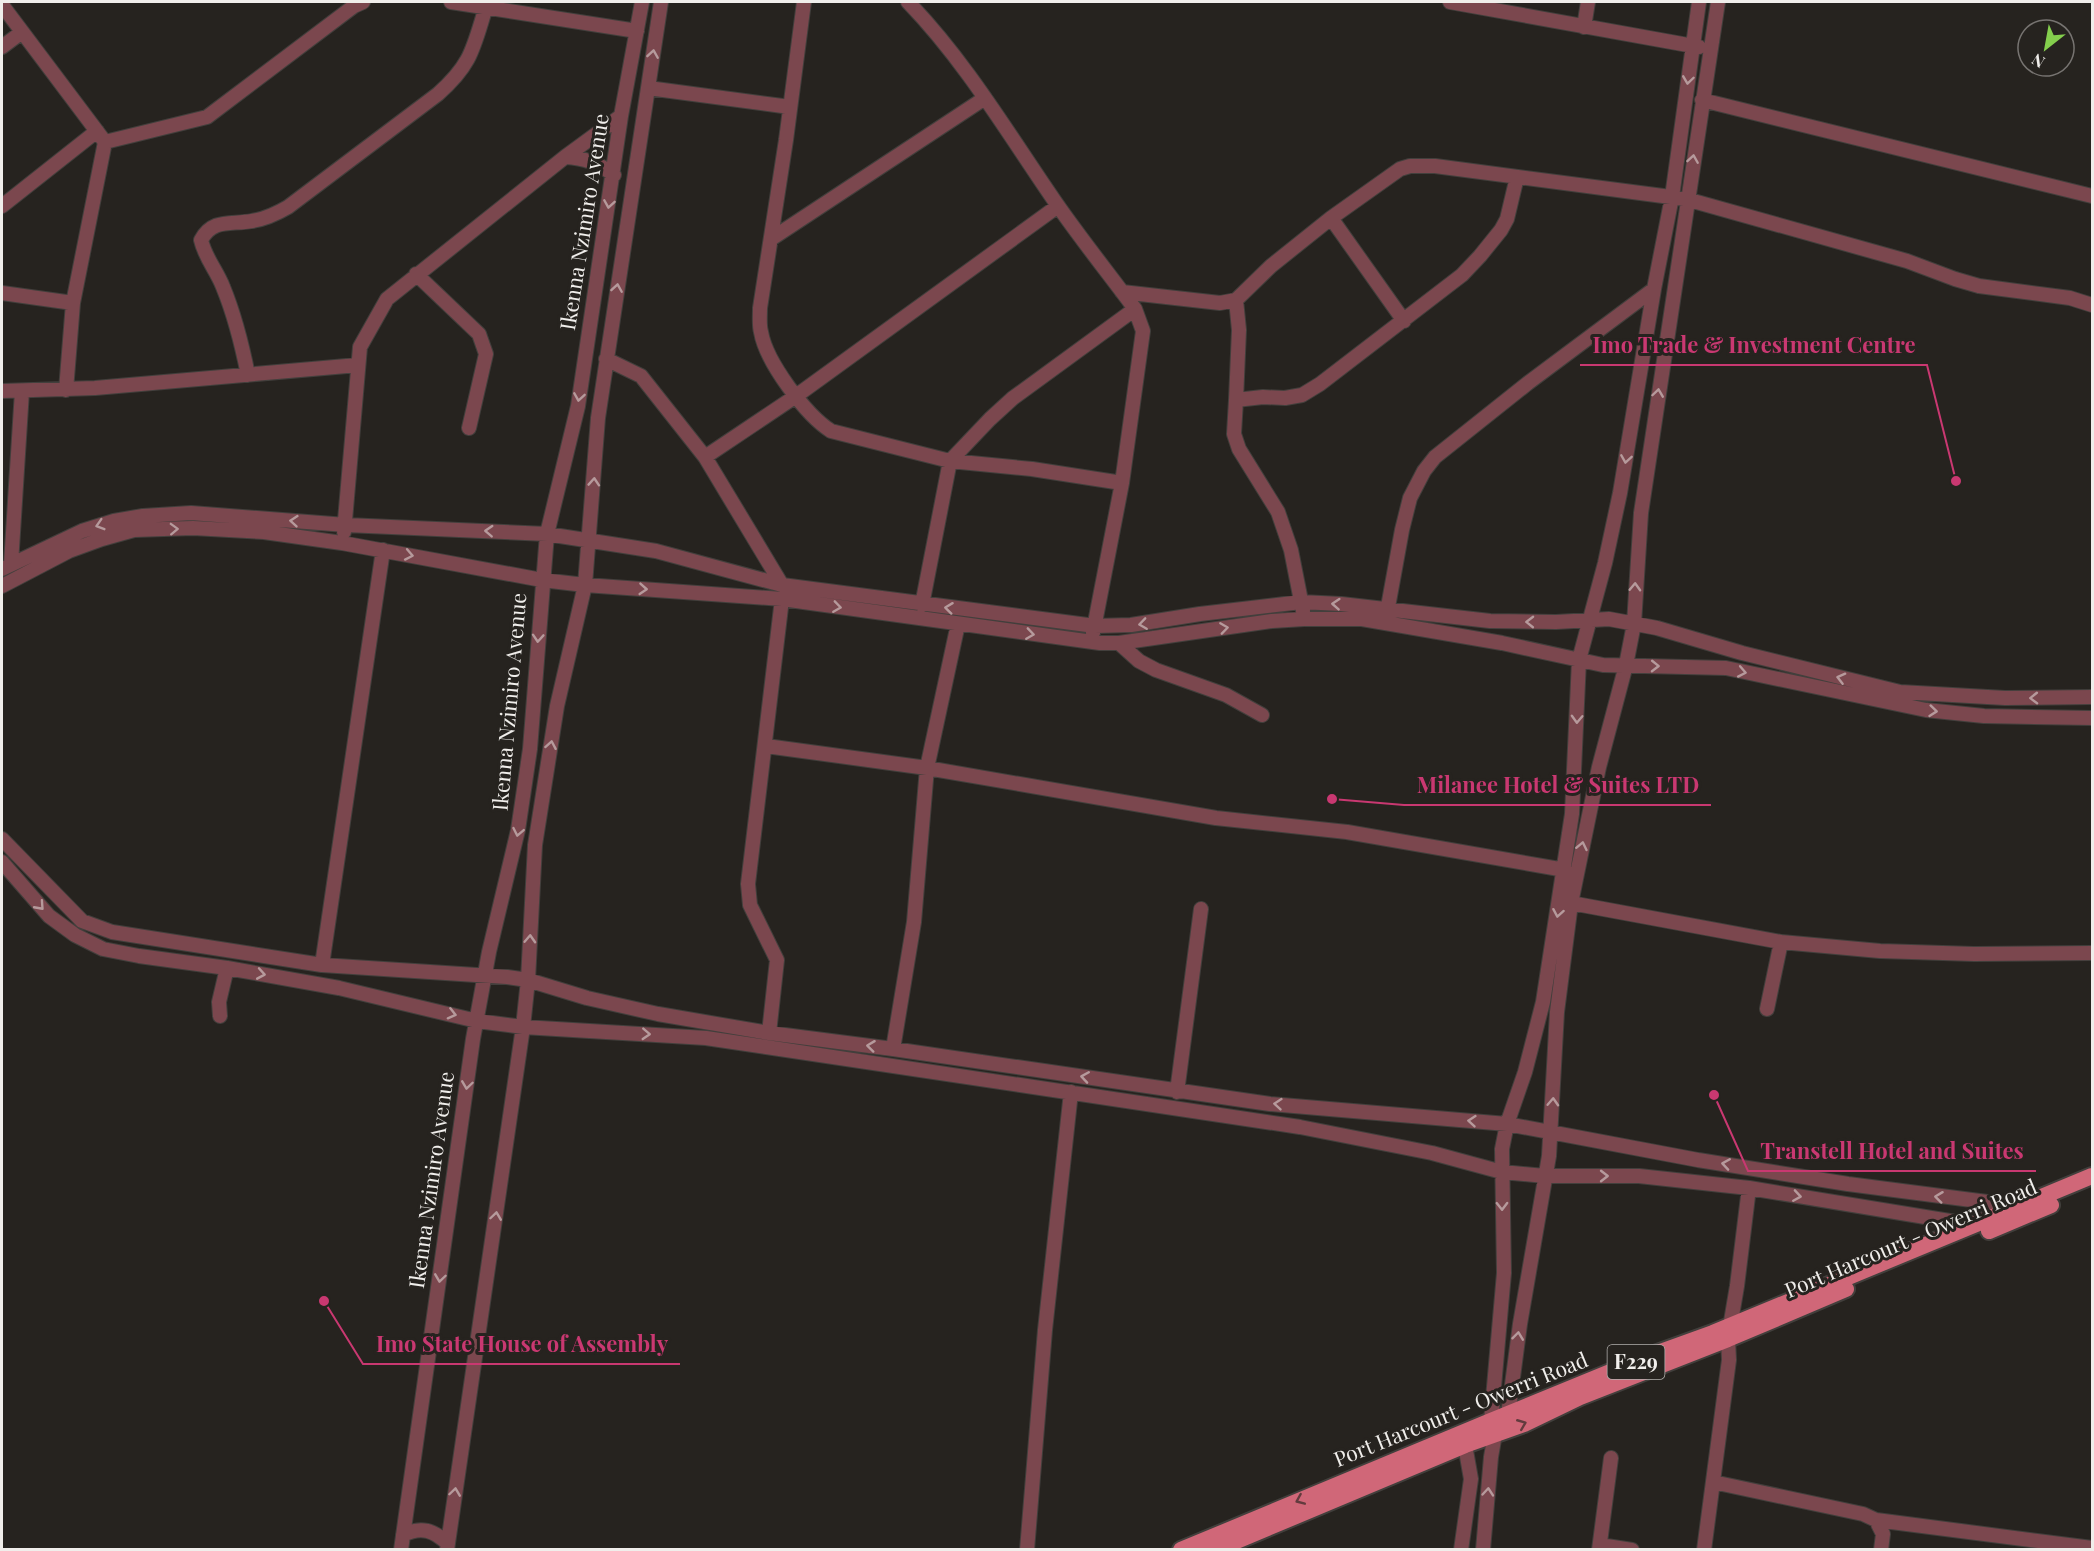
<svg xmlns="http://www.w3.org/2000/svg" width="2094" height="1551" font-family="'Playfair Display',serif">
	<style>
		.lines { fill: none; stroke-linecap: round; stroke-linejoin: round }
		.minor-casing { stroke: #423f3c; stroke-width: 16 }
		.major-casing { stroke: #423f3c; stroke-width: 20 }
		.minor { stroke: #7b474e; stroke-width: 14 }
		.major { stroke: #d06778; stroke-width: 16 }
		.oneway { stroke: #b69a9c }
		.oneway2 { stroke: #623b3e }
		.labels { text-anchor: middle; stroke-width: 6; stroke-linejoin: round; paint-order: stroke }
		.shield { fill: #26231f; stroke: #b3b1ae; stroke-width: 1.5 }
		.shield-label { font-size: 20px; font-weight: bold; fill: #f0eeeb }
		.street-label { font-size: 21px; fill: #f0eeeb; stroke: #26231f }
		.leader { fill: none; stroke: #c93871; stroke-width: 2 }
		.callout-dot { fill: #c93871; stroke: #26231f; stroke-width: 2 }
		.callout-label { font-size: 22px; text-anchor: middle; font-weight: bold; fill: #c93871; stroke: #26231f; stroke-width: 6; stroke-linejoin: round; paint-order: stroke }
	</style>
	<rect width="100%" height="100%" fill="#26231f"/>
	<g class="lines">
		<defs>
			<path id="minor" d="M451 2 637 31
				M804 2 786 140 760 308C760 316 759 325 761 332 766 362 806 415 831 431L950 461 1032 469 1122 483
				M908 2C966 62 1009 135 1056 203 1081 239 1109 274 1135 309L1143 331 1122 483 1093 633
				M1450 2 1699 47
				M2 5 105 142 207 117 354 6 363 2
				M1584 27 1588 2
				M2 47 22 32
				M648 88 790 107
				M1702 100 2092 196
				M565 157C585 158 598 163 614 175
				M2 206 97 131
				M1331 218 1404 321
				M771 239 985 98
				M416 274 479 334 486 354 469 428
				M1122 292 1220 303 1236 300 1271 266 1331 218 1400 169 1410 166H1435L1686 199 1907 261 1955 279 1979 286 2070 298 2092 305
				M2 293 73 303
				M1236 300 1239 330 1236 400 1263 397 1285 398 1302 395 1320 384 1462 275 1480 256 1501 230 1507 219 1517 177
				M606 359 641 376 705 457 782 585
				M248 375C242 345 235 316 223 287 217 271 205 258 201 240 213 218 231 225 252 221 265 219 276 214 288 207L438 94C472 64 473 48 486 7
				M66 390 73 303 105 142
				M2 391 95 388 358 365
				M1236 400 1234 434 1239 449 1278 512 1291 550 1303 611
				M705 457 796 396 1058 206
				M344 532 360 347 387 299 565 157 621 116
				M11 564 22 391
				M2 569 82 531 114 521 143 516 191 513 346 525 547 534 656 551 782 585 1095 626 1131 625 1200 614 1301 602 1341 604 1490 621 1556 622 1609 619 1657 628 1742 653 1900 692 2005 698 2092 697
				M2 586 69 551 102 539 134 530 193 528 264 532 342 543 542 580 585 585 782 599 1100 643H1119L1272 621 1304 619H1362L1502 643 1603 665 1726 668 1926 710 1984 716 2092 718
				M922 605 950 461 990 419 1013 398 1135 309
				M1386 618 1402 530 1410 498 1424 471 1435 457 1528 383 1654 289
				M1119 643 1139 661 1156 670 1226 695 1262 715
				M766 746 927 768 1216 818 1347 832 1565 870
				M2 839 82 921 112 932 322 965 507 977 528 980 587 998 658 1014 769 1033 893 1049 1270 1104 1507 1124 1698 1160 1848 1184 2018 1206
				M2 862 49 916 75 935 103 949 139 956 227 968 339 988 477 1021 523 1027 706 1038 1300 1127 1432 1153 1502 1172 1545 1176H1639L1749 1188 1974 1225
				M1571 903 1781 942 1880 951 1974 954 2092 953
				M322 965 383 550
				M1767 1009 1781 942
				M220 1016 219 1002 227 968
				M769 1033 777 960 750 905 748 884 782 599
				M893 1049 914 922 927 768 958 624
				M1177 1092 1201 909
				M1508 1415 1520 1324 1549 1156 1557 1012 1571 903 1599 767 1626 665 1634 624 1641 513 1718 2
				M1491 1421 1504 1273 1502 1149 1507 1124 1525 1072 1543 1002 1572 814 1579 660 1605 563 1620 493 1654 289 1672 197 1699 2
				M1713 1482 1863 1514 1876 1520 1883 1534 1881 1550
				M1876 1520 2092 1548
				M403 1535C421 1526 434 1530 448 1544
				M1600 1545 1632 1550
				M401 1550 473 1039 489 952 518 830 530 749 547 534 578 406 621 116 642 2
				M447 1550 523 1027 528 980 535 845 557 706 585 585 598 418 661 2
				M1027 1550 1045 1330 1071 1092
				M1461 1550 1471 1479 1465 1445
				M1483 1550 1491 1457 1495 1434
				M1599 1550 1611 1458
				M1704 1550 1729 1360 1728 1339 1737 1286 1749 1188"/>
			<path id="major" d="M1989 1231 2051 1205
				M1181 1550 1491 1421 1652 1355 1713 1333 2092 1176
				M1215 1550 1465 1445 1524 1424 1580 1397 1728 1339 1846 1289"/>
		</defs>
		<!-- minor casing -->
		<use href="#minor" class="minor-casing"/>
		<!-- major casing -->
		<use href="#major" class="major-casing"/>
		<!-- minor -->
		<use href="#minor" class="minor"/>
		<!-- major -->
		<use href="#major" class="major"/>
	</g>
	<!-- one-way arrows -->
	<defs><path id="oneway-chevron" d="M-2-3.5L2.5 0L-2 3.5" fill="none" stroke-width="1.6" stroke-linecap="round" stroke-linejoin="round" transform="scale(1.5)"/></defs>
	<g class="oneway">
		<use href="#oneway-chevron" transform="translate(653 54) rotate(-81)"/>
		<use href="#oneway-chevron" transform="translate(1688 80) rotate(98)"/>
		<use href="#oneway-chevron" transform="translate(1693 159) rotate(-81)"/>
		<use href="#oneway-chevron" transform="translate(609 204) rotate(99)"/>
		<use href="#oneway-chevron" transform="translate(617 288) rotate(-81)"/>
		<use href="#oneway-chevron" transform="translate(1658 393) rotate(-82)"/>
		<use href="#oneway-chevron" transform="translate(579 397) rotate(99)"/>
		<use href="#oneway-chevron" transform="translate(1626 459) rotate(99)"/>
		<use href="#oneway-chevron" transform="translate(594 482) rotate(-86)"/>
		<use href="#oneway-chevron" transform="translate(294 521) rotate(-175)"/>
		<use href="#oneway-chevron" transform="translate(100 525) rotate(163)"/>
		<use href="#oneway-chevron" transform="translate(174 529) rotate(-2)"/>
		<use href="#oneway-chevron" transform="translate(489 531) rotate(-177)"/>
		<use href="#oneway-chevron" transform="translate(409 555) rotate(11)"/>
		<use href="#oneway-chevron" transform="translate(1635 587) rotate(-88)"/>
		<use href="#oneway-chevron" transform="translate(643 589) rotate(4)"/>
		<use href="#oneway-chevron" transform="translate(1336 604) rotate(-176)"/>
		<use href="#oneway-chevron" transform="translate(837 607) rotate(8)"/>
		<use href="#oneway-chevron" transform="translate(949 608) rotate(-173)"/>
		<use href="#oneway-chevron" transform="translate(1530 622) rotate(-179)"/>
		<use href="#oneway-chevron" transform="translate(1143 624) rotate(172)"/>
		<use href="#oneway-chevron" transform="translate(1224 628) rotate(-8)"/>
		<use href="#oneway-chevron" transform="translate(1030 634) rotate(8)"/>
		<use href="#oneway-chevron" transform="translate(538 638) rotate(94)"/>
		<use href="#oneway-chevron" transform="translate(1655 666) rotate(1)"/>
		<use href="#oneway-chevron" transform="translate(1742 672) rotate(11)"/>
		<use href="#oneway-chevron" transform="translate(1841 678) rotate(-166)"/>
		<use href="#oneway-chevron" transform="translate(2034 698) rotate(179)"/>
		<use href="#oneway-chevron" transform="translate(1933 711) rotate(6)"/>
		<use href="#oneway-chevron" transform="translate(1577 719) rotate(92)"/>
		<use href="#oneway-chevron" transform="translate(551 745) rotate(-80)"/>
		<use href="#oneway-chevron" transform="translate(518 832) rotate(101)"/>
		<use href="#oneway-chevron" transform="translate(1582 846) rotate(-78)"/>
		<use href="#oneway-chevron" transform="translate(40 906) rotate(48)"/>
		<use href="#oneway-chevron" transform="translate(1558 913) rotate(100)"/>
		<use href="#oneway-chevron" transform="translate(530 939) rotate(-87)"/>
		<use href="#oneway-chevron" transform="translate(261 974) rotate(10)"/>
		<use href="#oneway-chevron" transform="translate(452 1014) rotate(14)"/>
		<use href="#oneway-chevron" transform="translate(646 1034) rotate(3)"/>
		<use href="#oneway-chevron" transform="translate(871 1046) rotate(-173)"/>
		<use href="#oneway-chevron" transform="translate(1085 1077) rotate(-171)"/>
		<use href="#oneway-chevron" transform="translate(467 1085) rotate(98)"/>
		<use href="#oneway-chevron" transform="translate(1553 1102) rotate(-87)"/>
		<use href="#oneway-chevron" transform="translate(1278 1104) rotate(-175)"/>
		<use href="#oneway-chevron" transform="translate(1472 1121) rotate(-175)"/>
		<use href="#oneway-chevron" transform="translate(1726 1164) rotate(-171)"/>
		<use href="#oneway-chevron" transform="translate(1604 1176)"/>
		<use href="#oneway-chevron" transform="translate(1797 1196) rotate(9)"/>
		<use href="#oneway-chevron" transform="translate(1939 1197) rotate(-173)"/>
		<use href="#oneway-chevron" transform="translate(1502 1206) rotate(89)"/>
		<use href="#oneway-chevron" transform="translate(496 1216) rotate(-82)"/>
		<use href="#oneway-chevron" transform="translate(440 1278) rotate(98)"/>
		<use href="#oneway-chevron" transform="translate(1518 1336) rotate(-83)"/>
		<use href="#oneway-chevron" transform="translate(455 1492) rotate(-82)"/>
		<use href="#oneway-chevron" transform="translate(1488 1492) rotate(-85)"/>
	</g>
	<g class="oneway2">
		<use href="#oneway-chevron" transform="translate(1522 1424) rotate(-22)"/>
		<use href="#oneway-chevron" transform="translate(1300 1500) rotate(157)"/>
	</g>
	<g class="labels">
		<!-- shield labels -->
		<rect class="shield" x="1607.5" y="1345" width="57" height="34" rx="4.5"/>
		<g class="shield-label">
			<text x="1636" y="1369">F229</text>
		</g>
		<!-- street labels -->
		<g class="street-label">
			<text transform="translate(585 222) rotate(-81)" y="7">Ikenna Nzimiro Avenue</text>
			<text transform="translate(510 702) rotate(-85)" y="7">Ikenna Nzimiro Avenue</text>
			<text transform="translate(432 1180) rotate(-82)" y="7">Ikenna Nzimiro Avenue</text>
			<text transform="translate(1911 1239) rotate(-23)" y="7">Port Harcourt - Owerri Road</text>
			<text transform="translate(1461 1410) rotate(-22)" y="7">Port Harcourt - Owerri Road</text>
		</g>
	</g>
	<!-- callouts -->
	<path class="leader" d="M1956 481L1927 365H1580M1332 799L1404 805H1711M1714 1095L1748 1171H2036M324 1301L363 1364H680"/>
	<g class="callout-dot">
		<circle cx="1956" cy="481" r="6"/>
		<circle cx="1332" cy="799" r="6"/>
		<circle cx="1714" cy="1095" r="6"/>
		<circle cx="324" cy="1301" r="6"/>
	</g>
	<g class="callout-label">
		<text x="1754" y="353">Imo Trade &amp; Investment Centre</text>
		<text x="1558" y="793">Milanee Hotel &amp; Suites LTD</text>
		<text x="1892" y="1159">Transtell Hotel and Suites</text>
		<text x="522" y="1352">Imo State House of Assembly</text>
	</g>
	<!-- border -->
	<rect width="2094" height="1551" fill="none" stroke="#f0eeeb" stroke-width="6"/>
	<!-- north arrow -->
	<g transform="translate(2046 48) rotate(211)"><circle r="28" fill="#26231f" stroke="#777471" stroke-width="1.5"/>
	<path d="M0-4.5L10 22L0 15L-10 22Z" fill="#84cf4d"/>
	<text y="-9" font-size="16" font-weight="bold" text-anchor="middle" fill="#f0eeeb">N</text>
	</g>
</svg>
